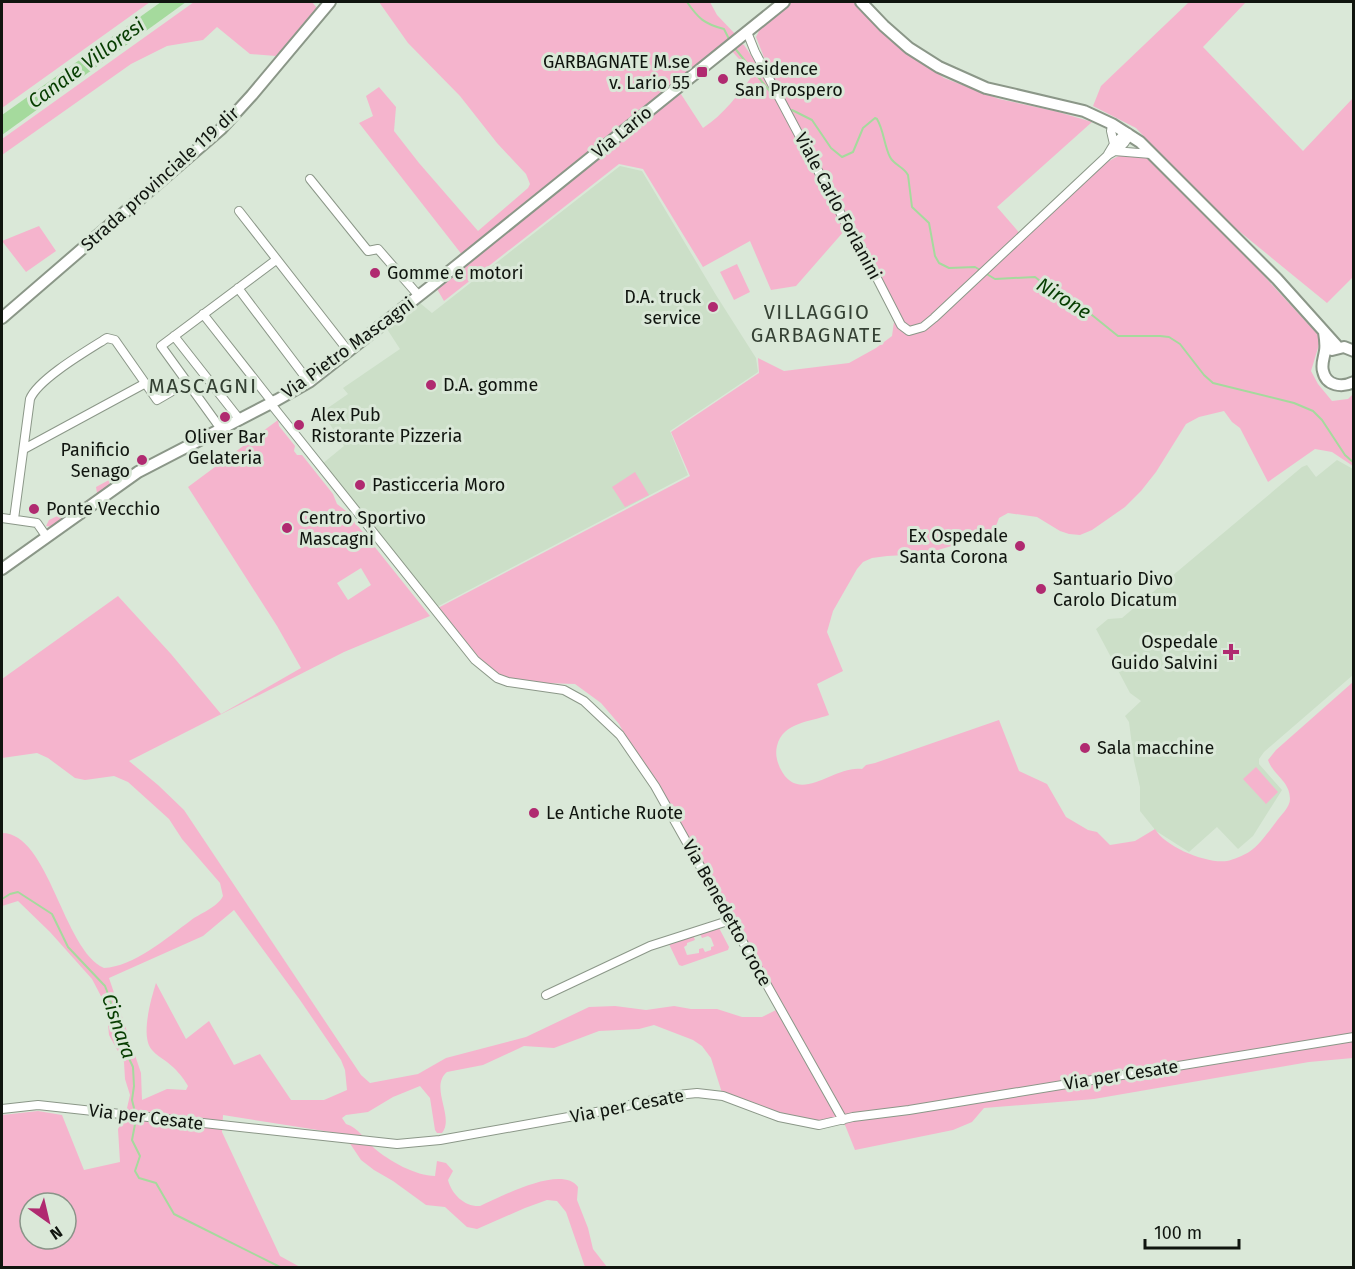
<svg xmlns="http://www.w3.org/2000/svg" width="1355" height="1269" font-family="'Fira Sans',sans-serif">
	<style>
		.built { fill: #ccdfc8 }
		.green { fill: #f5b4cd; fill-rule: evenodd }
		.water { fill: #a5da9d }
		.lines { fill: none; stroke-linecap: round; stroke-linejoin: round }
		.stream { stroke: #a5da9d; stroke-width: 2 }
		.street-casing { stroke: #8b9788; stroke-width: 10 }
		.secondary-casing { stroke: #8b9788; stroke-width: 14 }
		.street { stroke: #fff; stroke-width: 8 }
		.secondary { stroke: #fff; stroke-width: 10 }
		.poi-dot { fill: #b02a70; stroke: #dae8d8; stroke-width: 2 }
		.labels { text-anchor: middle; stroke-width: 6; stroke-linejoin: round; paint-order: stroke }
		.poi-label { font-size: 18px; fill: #10150f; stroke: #dae8d8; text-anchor: start }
		.street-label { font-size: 18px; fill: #10150f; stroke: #dae8d8 }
		.water-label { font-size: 20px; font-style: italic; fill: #063d00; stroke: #dae8d8 }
		.neighbourhood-label { font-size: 20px; letter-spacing: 1.5px; fill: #354134; stroke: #dae8d8 }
		.quarter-label { font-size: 21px; letter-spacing: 1.5px; fill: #354134; stroke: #dae8d8 }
	</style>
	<rect width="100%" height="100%" fill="#dae8d8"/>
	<!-- built -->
	<path class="built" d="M620 166 642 171 716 295 756 358 758 372 670 431 688 475 433 609 322 464 344 446 322 412 348 394 343 388 400 349 387 329 420 303 432 313Z
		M1337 460 1353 469V675L1264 752 1259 759V764L1282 790 1253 836 1238 849 1217 827 1189 852 1156 831 1140 811V787L1134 761 1129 722 1125 716 1141 701 1130 693 1096 629 1108 619 1122 618 1302 467 1307 465 1316 477Z"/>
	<!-- green -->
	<path class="green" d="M2 2H150L2 108Z
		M194 2H312L317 8 276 56 250 54 217 27 203 40 167 46 131 64 2 155V139Z
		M379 2H710L717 15 737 36 463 256 359 123 373 116 366 96 379 87 396 107 394 131 419 163 478 231 528 188 530 184 526 174 497 143 460 96 408 43Z
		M790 2H855L890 40 944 78 999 99 1055 111 1092 122 997 207 1022 236 1031 233C1054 212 1096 161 1125 154 1134 152 1145 155 1154 156L1321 338 1311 371 1318 384 1332 401 1348 399 1353 394V466L1332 452 1315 449 1268 482 1240 428 1232 422 1224 411 1199 417 1186 424 1156 472 1141 491 1125 507 1092 530 1080 535 1069 534 1060 531 1037 517 1008 513 999 518 996 526 983 537 924 554 887 556 872 558 863 562 857 569 833 611 827 632 843 671 817 684 829 715C810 722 783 722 777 746 775 754 777 761 780 768 799 807 833 765 862 769L866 765 875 763 999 720 1019 771 1047 784 1066 817 1088 830 1097 832 1110 845 1135 841 1155 829C1165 847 1207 864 1227 861 1233 860 1244 855 1249 852 1259 846 1269 831 1276 822 1281 815 1290 807 1290 799 1290 781 1273 775 1268 760L1276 750 1353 682V1058L1309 1062 1094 1099 984 1108 972 1122 953 1130 855 1150 843 1120 819 1125 723 1096 711 1058 702 1046 693 1040 654 1025 639 1029 599 1031 554 1048 524 1046 483 1065 447 1072C429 1087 455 1117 442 1133H437L435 1130 430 1098 420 1086 393 1097 368 1112 346 1115 342 1118 346 1124C359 1128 364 1139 374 1148 389 1161 416 1176 435 1176L437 1161 446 1163 453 1171 448 1180C452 1195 465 1207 480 1206 500 1197 562 1164 578 1187L577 1200 588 1228 593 1249 607 1267H585L566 1212 557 1201 547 1200 525 1208 477 1229 467 1227 445 1207 426 1205 393 1181 374 1170 361 1160 349 1142 337 1133 223 1115 222 1132 280 1256 300 1267H2V1115L38 1111 62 1115 84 1170 120 1162 118 1129 125 1117 130 1095 125 1079 124 1062 109 1035 107 1013 103 1000 92 979 50 932 18 901 2 906V833C49 833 63 950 104 968 133 967 168 937 190 921 200 913 217 908 223 896L220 883 182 839 169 819 128 782 114 776 85 780 75 778 48 758 37 753 2 758V679L118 596 171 654 221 714 301 668 277 626 188 487 278 420 279 426 295 446 294 451 297 455H302L333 494 337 504 346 511 430 616 344 652 129 761 158 785 184 810 361 1075 370 1083 418 1074 446 1058 526 1037 589 1007 615 1006 646 1010 674 1006 691 1009H717L742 1017H762L776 1010 619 724 601 703 575 684 515 682 500 678 485 665 438 608 690 476 671 432 759 373 758 358 784 371 849 363 876 348 892 336 896 308 852 231 845 230 796 286 771 290 750 241 703 267 643 169 619 164 444 301 437 289 633 126 679 91 703 128C724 114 738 95 753 75L731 50 740 43 744 45 763 73 769 70 756 37 761 27ZM361 568 371 585 348 600 337 583ZM234 910 300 1000 341 1060 345 1070 347 1090 324 1100H291L260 1054 234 1065 209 1021 186 1039 156 983C151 999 140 1037 152 1050 156 1055 162 1058 167 1062 175 1068 183 1077 188 1086L186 1090 167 1089 142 1100 141 1073 109 978 203 936ZM30 1203H66V1239H30Z
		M1189 2H1246L1203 47 1303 151 1353 98V277L1327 303 1212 209 1136 128 1093 106 1101 86Z
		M39 226 56 251 26 272 2 241Z
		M737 264 750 292 734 300 720 272Z
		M635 472 649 495 625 507 612 487Z
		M109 480 110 486 53 527 46 526 49 520 80 505 97 493 96 487Z
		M1256 767 1278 792 1266 804 1243 779Z
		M719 928 729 947 728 950 682 966 679 965 669 944 693 935 695 940 687 943V945L684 947 687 955 699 953V949L703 948 705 952 711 950V947L714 946 711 938 708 936 702 938 700 934Z"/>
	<!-- water -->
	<path class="water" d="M161 2H186L2 135V115Z"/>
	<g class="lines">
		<!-- stream -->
		<path class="stream" d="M687 2C698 18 704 24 724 29L730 41
			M733 46 777 100
			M792 110 812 120 831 148 842 157 853 152 863 128 875 118 877 119C884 131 884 145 890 157 894 165 904 167 908 175L912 207 929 223 935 256 939 263 949 268 975 267 995 279 1035 277 1056 293 1082 307 1118 336H1160L1169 337 1180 344 1204 375 1213 383 1294 403 1313 411 1322 420 1345 455 1354 463
			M2 899 10 894 18 892 52 914 68 947 105 986 110 999 119 1037 133 1067 134 1086 132 1100 134 1108
			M136 1119 132 1140 140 1156 135 1171 139 1178 156 1183 174 1214 282 1268"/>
		<defs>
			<path id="street" d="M747 32 755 52 850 231 864 253 901 325 909 331 923 327 934 318 1108 155C1117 150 1128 144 1128 133
				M1112 124 1111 131 1114 144
				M1114 151 1151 154
				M1108 154 1114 144 1126 132
				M310 179 368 251 378 249 419 296
				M239 211 349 352
				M238 288 309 382
				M203 314 273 403
				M174 336 240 420
				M271 404 475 660 497 678 508 682 564 690 584 701 620 735 655 786 843 1120
				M221 429 161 346 276 260
				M24 449 144 384
				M2 518 37 523 46 536
				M14 519 30 399C38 379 88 350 107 338L115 340 157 400 188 382
				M546 995 650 946 731 920
				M2 1109 38 1105 397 1144 440 1140 602 1111 677 1095 697 1093 723 1096 779 1117 819 1125 853 1117 909 1110 1354 1037"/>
			<path id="secondary" d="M861 2 884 26 909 48 939 67 986 88 1084 111 1112 124 1140 142 1277 279 1338 347
				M2 318 221 129 252 95 330 2
				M1324 332C1325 338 1326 345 1325 351 1324 358 1321 364 1323 371 1326 386 1342 388 1354 382
				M1332 350 1344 347 1354 351
				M2 569 138 472 277 400 309 382 430 287 784 2"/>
		</defs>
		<!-- street casing -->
		<use href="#street" class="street-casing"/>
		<!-- secondary casing -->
		<use href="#secondary" class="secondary-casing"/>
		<!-- street -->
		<use href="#street" class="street"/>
		<!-- secondary -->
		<use href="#secondary" class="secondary"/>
	</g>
	<!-- markers -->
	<g class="poi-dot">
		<rect x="696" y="66" width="12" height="12" rx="3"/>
		<circle cx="723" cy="79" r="6"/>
		<circle cx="375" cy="273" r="6"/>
		<circle cx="713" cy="307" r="6"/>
		<circle cx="431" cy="385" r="6"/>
		<circle cx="225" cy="417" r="6"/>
		<circle cx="299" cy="425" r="6"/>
		<circle cx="142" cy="460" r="6"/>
		<circle cx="360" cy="485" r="6"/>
		<circle cx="34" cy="509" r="6"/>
		<circle cx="287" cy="528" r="6"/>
		<circle cx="1020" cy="546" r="6"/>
		<circle cx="1041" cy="589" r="6"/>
		<path d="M1228 643h6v6h6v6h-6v6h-6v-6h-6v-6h6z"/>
		<circle cx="1085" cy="748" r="6"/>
		<circle cx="534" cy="813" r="6"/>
	</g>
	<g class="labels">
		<!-- poi labels -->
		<g class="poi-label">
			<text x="690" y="68" text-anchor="end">GARBAGNATE M.se<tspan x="690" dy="21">v. Lario 55</tspan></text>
			<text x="735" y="75">Residence<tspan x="735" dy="21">San Prospero</tspan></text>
			<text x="387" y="279">Gomme e motori</text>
			<text x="701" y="303" text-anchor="end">D.A. truck<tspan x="701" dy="21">service</tspan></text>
			<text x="443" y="391">D.A. gomme</text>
			<text x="311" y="421">Alex Pub<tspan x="311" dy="21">Ristorante Pizzeria</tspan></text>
			<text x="225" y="443" text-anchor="middle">Oliver Bar<tspan x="225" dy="21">Gelateria</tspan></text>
			<text x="130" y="456" text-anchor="end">Panificio<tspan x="130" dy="21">Senago</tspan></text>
			<text x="372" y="491">Pasticceria Moro</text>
			<text x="46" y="515">Ponte Vecchio</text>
			<text x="299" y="524">Centro Sportivo<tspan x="299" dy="21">Mascagni</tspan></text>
			<text x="1008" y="542" text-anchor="end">Ex Ospedale<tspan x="1008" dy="21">Santa Corona</tspan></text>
			<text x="1053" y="585">Santuario Divo<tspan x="1053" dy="21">Carolo Dicatum</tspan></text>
			<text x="1218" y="648" text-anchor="end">Ospedale<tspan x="1218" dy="21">Guido Salvini</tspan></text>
			<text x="1097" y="754">Sala macchine</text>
			<text x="546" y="819">Le Antiche Ruote</text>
		</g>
		<!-- street labels -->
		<g class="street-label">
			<text transform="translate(622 132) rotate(-39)" y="6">Via Lario</text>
			<text transform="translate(160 179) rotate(-42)" y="6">Strada provinciale 119 dir</text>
			<text transform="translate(838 206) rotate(62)" y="6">Viale Carlo Forlanini</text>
			<text transform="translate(348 348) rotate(-36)" y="6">Via Pietro Mascagni</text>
			<text transform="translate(727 913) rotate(61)" y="6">Via Benedetto Croce</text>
			<text transform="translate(1121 1075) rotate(-9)" y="6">Via per Cesate</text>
			<text transform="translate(627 1106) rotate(-11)" y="6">Via per Cesate</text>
			<text transform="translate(146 1117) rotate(7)" y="6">Via per Cesate</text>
		</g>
		<!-- water labels -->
		<g class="water-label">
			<text transform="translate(86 63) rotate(-36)" y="7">Canale Villoresi</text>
			<text transform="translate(1064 298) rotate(32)" y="7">Nirone</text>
			<text transform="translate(119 1026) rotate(71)" y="7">Cisnara</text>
		</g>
		<!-- neighbourhood labels -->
		<g class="neighbourhood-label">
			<text x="817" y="319">VILLAGGIO<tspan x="817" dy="23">GARBAGNATE</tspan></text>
		</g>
		<!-- quarter labels -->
		<g class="quarter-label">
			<text x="203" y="393">MASCAGNI</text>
		</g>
	</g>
	<!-- border -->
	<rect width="1355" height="1269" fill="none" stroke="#10150f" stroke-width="6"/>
	<!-- north arrow -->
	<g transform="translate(48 1221) rotate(146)"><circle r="28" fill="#dae8d8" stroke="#899488" stroke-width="1.5"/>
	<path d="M0-4.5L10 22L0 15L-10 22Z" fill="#b02a70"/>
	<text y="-9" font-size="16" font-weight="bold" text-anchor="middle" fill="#10150f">N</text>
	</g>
	<!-- scale -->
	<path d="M1145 1239v9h94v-9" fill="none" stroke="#10150f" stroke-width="3"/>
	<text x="1154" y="1239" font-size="18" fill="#10150f" stroke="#dae8d8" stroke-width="4.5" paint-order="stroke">100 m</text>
</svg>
